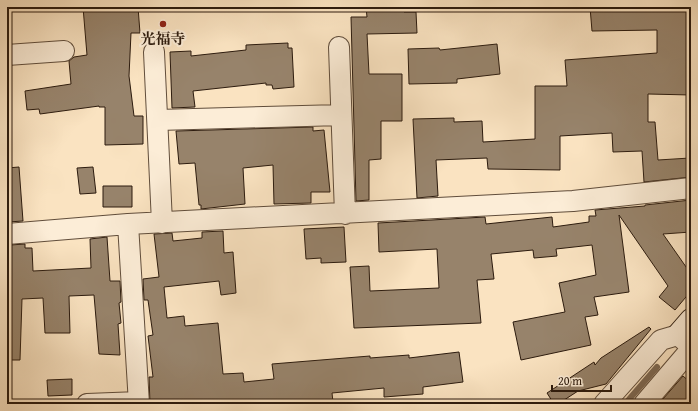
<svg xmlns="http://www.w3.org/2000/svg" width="698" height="411" font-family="'Gentium Book Plus','Noto Serif JP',serif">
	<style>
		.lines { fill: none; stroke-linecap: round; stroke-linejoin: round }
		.stream { stroke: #7e6a55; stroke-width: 6 }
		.building { fill: #97836b; stroke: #2c1b0e }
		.street-casing { stroke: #604d3b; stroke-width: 22 }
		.secondary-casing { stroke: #2c1b0e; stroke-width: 24 }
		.street { stroke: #fcedd7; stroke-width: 20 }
		.secondary { stroke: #fcedd7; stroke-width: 22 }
		.poi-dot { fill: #8f2418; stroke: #fcedd7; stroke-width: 1.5 }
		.labels { text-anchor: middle; stroke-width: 4; stroke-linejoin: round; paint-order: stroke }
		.poi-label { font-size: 15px; font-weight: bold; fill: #2c1b0e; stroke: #fcedd7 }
	</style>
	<rect width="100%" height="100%" fill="#fae3c1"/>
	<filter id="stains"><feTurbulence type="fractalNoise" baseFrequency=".005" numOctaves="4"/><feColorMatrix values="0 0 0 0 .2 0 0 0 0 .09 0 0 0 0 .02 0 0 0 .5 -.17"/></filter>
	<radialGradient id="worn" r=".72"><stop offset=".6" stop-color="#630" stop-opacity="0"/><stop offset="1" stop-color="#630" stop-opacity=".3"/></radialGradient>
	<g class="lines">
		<!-- stream -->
		<path class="stream" d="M625 404 657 367"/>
	</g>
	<!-- building -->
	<path class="building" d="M83 7H138L140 33H131L129 76 134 116H143V144L105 145V107H99V106L40 114 39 109 27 110 25 91 71 84 69 61 74 57 87 55Z
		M366 7H403L404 12H416L417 33 367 34 369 74H402V121H381V159L369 160V200L356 201 351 17H367Z
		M590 7H691V95L648 94V122H655L658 160 690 158 691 177 644 182 642 151 613 152 612 133 560 136V170L488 169 487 158 436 160 438 196 417 198 413 119 454 118V122L482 121 483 142 535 139V86H567L565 60 657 53V30L592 31Z
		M288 43V48H292L294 87 273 89 272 85H266V83L193 91 195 107 172 108 170 52 191 51V56L246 50V45Z
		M497 44 500 74 457 79V83L409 84 408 49 439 48 440 50Z
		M313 127V131L324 130 330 192H311V203L274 204 273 165 243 168 245 204 201 209V205H199L195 163 179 164 176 131Z
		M19 167 23 221 8 222 7 168Z
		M93 167 96 193 80 194 77 168Z
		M103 186H132V207H103Z
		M691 200V232L663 234 691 274V291L675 310 659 297 668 286 619 215 629 292 594 297 598 315 585 317 591 345 521 360 513 322 565 312 559 283 596 275 592 245 556 249 557 256 534 258 533 250 491 254 494 279 477 280 481 323 354 328 350 267 369 266 370 291 439 288 437 249 379 252 378 223 485 217 486 224 552 217 553 227 589 222V216H596L595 210 645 206V205Z
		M344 227 346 262 321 263V258L306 259 304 229Z
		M223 231 224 253 233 252 236 293 221 295 219 281 164 287 167 318 184 316 185 326 218 323 223 374 243 373 244 382 274 379 272 364 370 356V358L409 355V358L459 352 463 382 423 387V394L384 397V388L332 393 333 402H326V404H253L252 401 214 404H150L149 377H153L148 336 153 335 148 300H144L143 279 159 277 154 234 172 233 173 241 202 238V232Z
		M107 237 110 281H120L121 302 119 303 121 323 118 324 120 355 99 354 94 295 69 296 70 333H45L43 298 22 299 20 360H7V249H10V245L25 244V248H32L33 271 91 268 90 239Z
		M649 327 651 329 606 384 578 391 558 404H554L547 393 594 362 595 365 601 358Z
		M683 376 691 383V404H669L663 399Z
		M72 379V395L48 396 47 380Z"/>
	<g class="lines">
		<defs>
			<path id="street" d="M339 47 345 214
				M154 52 162 223
				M7 55 64 51
				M158 120 341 115
				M128 224 139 404
				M7 234 128 224 573 201 691 188
				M87 404 139 402
				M604 404 661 340 678 335 691 346
				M644 404 691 349"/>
			<path id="secondary" d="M678 335 691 320"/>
		</defs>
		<!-- street casing -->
		<use href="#street" class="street-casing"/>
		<!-- secondary casing -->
		<use href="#secondary" class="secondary-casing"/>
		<!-- street -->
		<use href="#street" class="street"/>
		<!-- secondary -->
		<use href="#secondary" class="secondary"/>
	</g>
	<!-- markers -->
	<circle class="poi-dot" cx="163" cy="24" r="4"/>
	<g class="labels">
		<!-- poi labels -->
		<g class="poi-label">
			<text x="163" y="44">光福寺</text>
		</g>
	</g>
	<!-- margin -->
	<rect width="698" height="411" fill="none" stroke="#fae3c1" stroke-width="24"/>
	<rect x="8" y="8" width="682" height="395" fill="none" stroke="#2c1b0e" stroke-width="2"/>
	<rect x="12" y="12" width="674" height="387" fill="none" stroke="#2c1b0e"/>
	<!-- scale -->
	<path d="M552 385v6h59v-6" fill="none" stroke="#2c1b0e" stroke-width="2"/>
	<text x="558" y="385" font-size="12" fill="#2c1b0e" stroke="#fcedd7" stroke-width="3" paint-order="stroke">20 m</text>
	<rect width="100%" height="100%" filter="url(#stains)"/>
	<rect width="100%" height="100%" fill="url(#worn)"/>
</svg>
